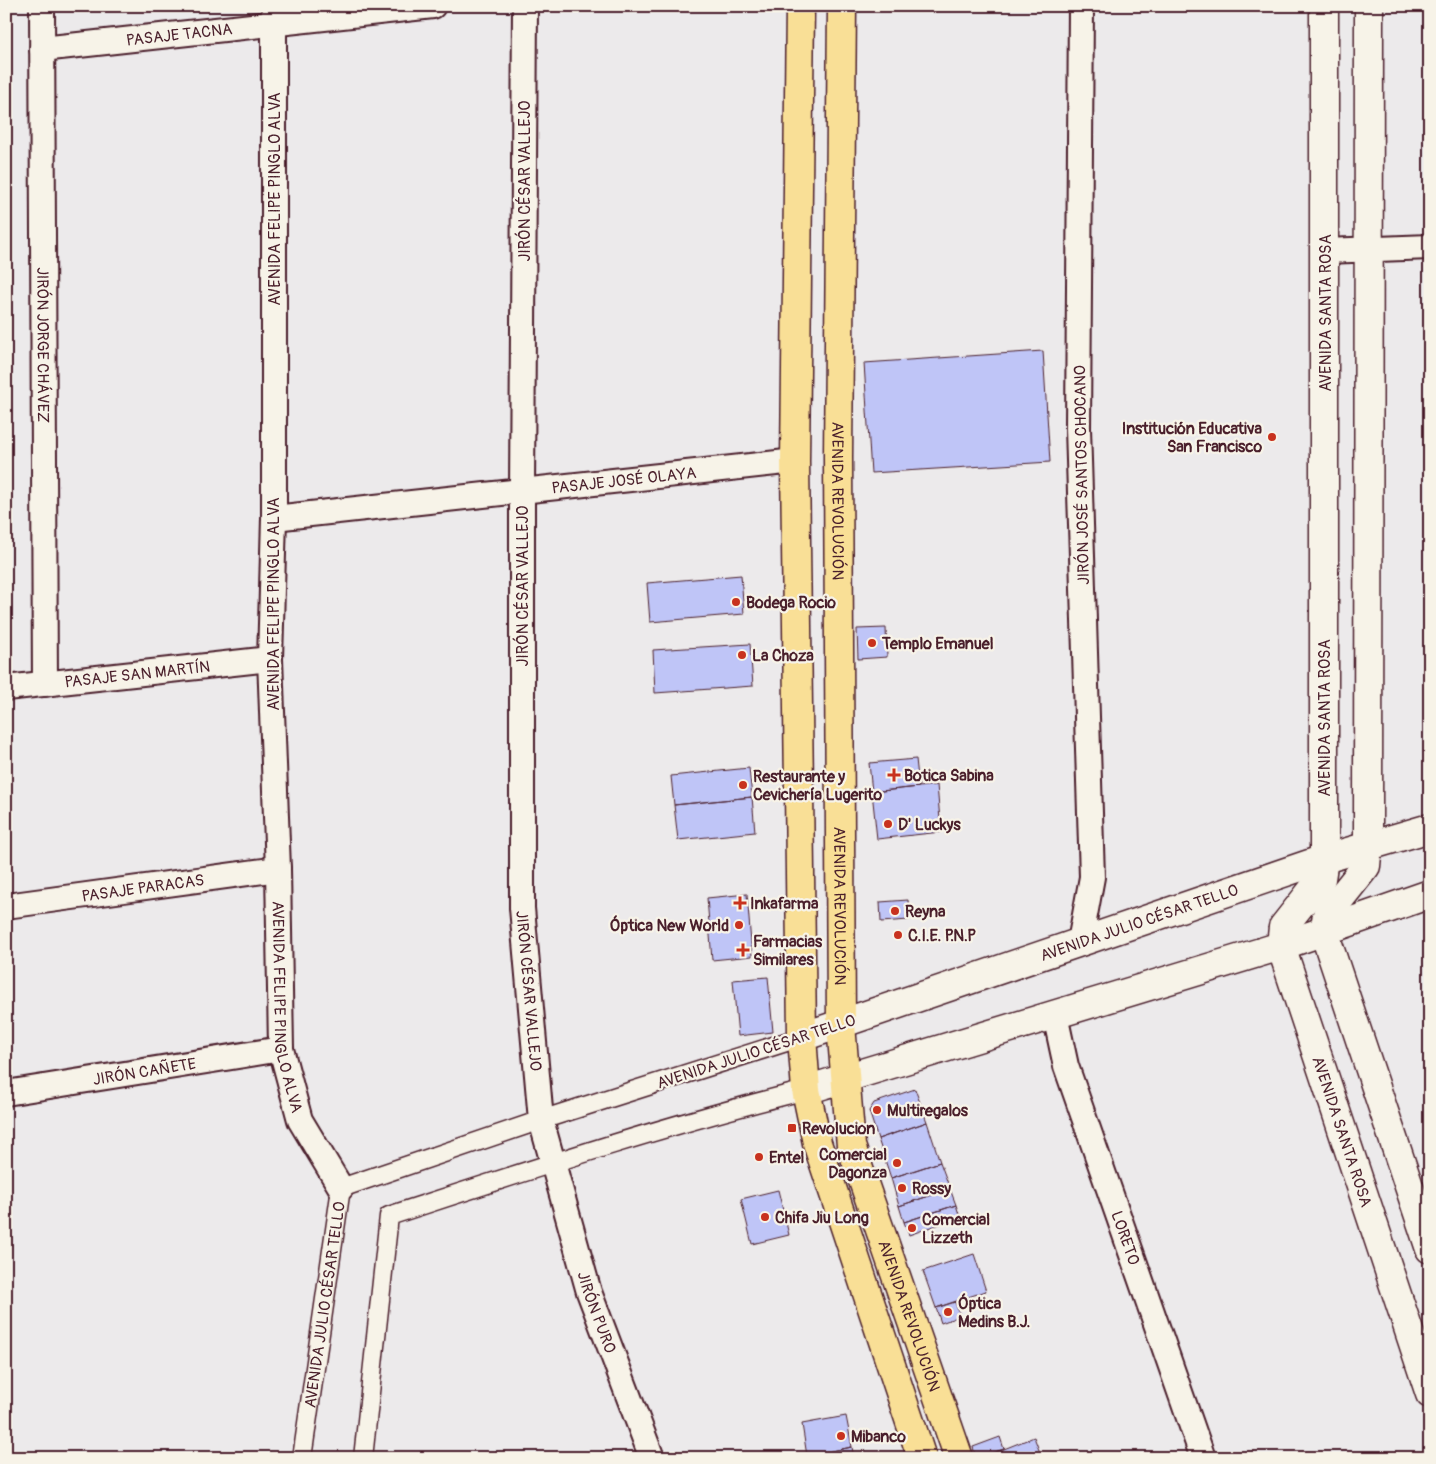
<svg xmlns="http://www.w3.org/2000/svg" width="1436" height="1464" font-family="Pangolin,sans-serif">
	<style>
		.building { fill: #bfc5f7; stroke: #4a1f2b }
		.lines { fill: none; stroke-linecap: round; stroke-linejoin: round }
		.pedestrian-casing { stroke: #4a1f2b; stroke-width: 21 }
		.minor-casing { stroke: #4a1f2b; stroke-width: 28 }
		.tertiary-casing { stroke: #4a1f2b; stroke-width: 31 }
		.primary-casing { stroke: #4a1f2b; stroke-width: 31 }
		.pedestrian { stroke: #f7f3e8; stroke-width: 18 }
		.minor { stroke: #f7f3e8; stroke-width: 24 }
		.tertiary { stroke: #f7f3e8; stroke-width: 28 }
		.primary { stroke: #f9df96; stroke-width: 28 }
		.poi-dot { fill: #c8321e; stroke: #f7f3e8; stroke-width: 2 }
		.labels { text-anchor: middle; stroke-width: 4.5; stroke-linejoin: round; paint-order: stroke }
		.street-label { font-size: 16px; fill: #4a1f2b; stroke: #f7f3e8 }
		.poi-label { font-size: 16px; font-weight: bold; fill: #4a1f2b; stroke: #f7f3e8; text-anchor: start }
	</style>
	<rect width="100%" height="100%" fill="#eceaeb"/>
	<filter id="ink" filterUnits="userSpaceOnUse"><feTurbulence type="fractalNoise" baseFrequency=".02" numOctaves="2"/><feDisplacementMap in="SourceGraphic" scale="10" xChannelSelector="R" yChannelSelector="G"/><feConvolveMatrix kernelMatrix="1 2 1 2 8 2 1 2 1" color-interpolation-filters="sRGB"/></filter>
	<g filter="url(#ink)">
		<!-- building -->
		<path class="building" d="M1043 351 1050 462 871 473 864 363Z
			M741 575 744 614 650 622 647 583Z
			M886 628 887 657 858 659 857 629Z
			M750 644 753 686 655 693 653 650Z
			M916 759 919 787 872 792 869 763Z
			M749 768 752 797 674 805 671 776Z
			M937 785 941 832 877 839 872 792Z
			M752 797 755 832 678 840 674 805Z
			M747 894 752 956 712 960 707 898Z
			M908 900 909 920 881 922 880 902Z
			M768 977 773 1032 738 1036 733 980Z
			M915 1089 927 1122 878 1139 869 1111 874 1103Z
			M927 1122 940 1162 891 1178 878 1139Z
			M940 1162 950 1189 899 1206 891 1178Z
			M950 1189 956 1205 904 1222 899 1206Z
			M778 1190 789 1235 752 1244 741 1199Z
			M956 1205 960 1217 909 1235 904 1222Z
			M974 1254 986 1291 936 1308 923 1271Z
			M955 1302 960 1316 941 1323 936 1308Z
			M846 1416 852 1447 807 1456 802 1424Z
			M1000 1437 1004 1449 976 1458 973 1447Z
			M1034 1437 1042 1458H980L1004 1449Z
			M852 1447 854 1458H794L807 1456Z"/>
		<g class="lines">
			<defs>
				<g id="pedestrian">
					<path id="s1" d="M302 1458 341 1188 541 1120 802 1037"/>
					<path d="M363 1458 389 1216C527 1171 665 1125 806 1090"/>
				</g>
				<g id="minor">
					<path id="s2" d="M42 6 45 684"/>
					<path id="s3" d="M274 6V518L270 659 278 869 281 1049 300 1120 341 1188"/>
					<path id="s4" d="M525 6 522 491V908L541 1120 589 1292 652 1458"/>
					<path id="s5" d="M42 49 433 6"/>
					<path d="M1325 251 1430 247"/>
					<path id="s6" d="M274 518 795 461"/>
					<path id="s7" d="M6 688 270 659"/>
					<path id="s8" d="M6 906 278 869"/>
					<path d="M1080 942 1092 877 1078 428 1081 6"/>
					<path id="s9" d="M1055 1015 1066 1066 1203 1458"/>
					<path id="s10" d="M6 1093 281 1049"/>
				</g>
				<g id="tertiary">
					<path id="s11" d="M1324 6V859L1321 879 1283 927 1281 946 1430 1394"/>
					<path d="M1369 6 1368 844 1366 866 1327 915 1324 932 1430 1249"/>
					<path id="s12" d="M802 1037 1324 859 1430 828"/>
					<path d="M806 1090 1281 946 1430 894"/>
				</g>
				<g id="primary">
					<path d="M800 6 795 461 802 1037 806 1090 817 1143 922 1458"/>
					<path id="s13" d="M842 6 838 457 841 1025 851 1146 959 1458"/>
				</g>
			</defs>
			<!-- pedestrian casing -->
			<use href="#pedestrian" class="pedestrian-casing"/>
			<!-- minor casing -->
			<use href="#minor" class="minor-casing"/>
			<!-- tertiary casing -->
			<use href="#tertiary" class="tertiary-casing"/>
			<!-- primary casing -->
			<use href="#primary" class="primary-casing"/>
			<!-- pedestrian -->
			<use href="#pedestrian" class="pedestrian"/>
			<!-- minor -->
			<use href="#minor" class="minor"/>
			<!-- tertiary -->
			<use href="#tertiary" class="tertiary"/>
			<!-- primary -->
			<use href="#primary" class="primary"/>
		</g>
	</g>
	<!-- markers -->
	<g class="poi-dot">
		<circle cx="1272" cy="437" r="5"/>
		<circle cx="736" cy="602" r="5"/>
		<circle cx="872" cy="643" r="5"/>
		<circle cx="742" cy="655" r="5"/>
		<path d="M891.5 767.5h5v5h5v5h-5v5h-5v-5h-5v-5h5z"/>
		<circle cx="743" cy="785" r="5"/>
		<circle cx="888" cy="824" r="5"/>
		<path d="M737.5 895.5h5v5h5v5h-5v5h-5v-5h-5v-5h5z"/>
		<circle cx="895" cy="911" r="5"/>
		<circle cx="739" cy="925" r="5"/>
		<circle cx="898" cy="935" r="5"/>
		<path d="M740.5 942.5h5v5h5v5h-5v5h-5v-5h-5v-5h5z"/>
		<circle cx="877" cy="1110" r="5"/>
		<rect x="787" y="1123" width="10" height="10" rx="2.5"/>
		<circle cx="759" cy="1157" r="5"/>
		<circle cx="897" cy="1163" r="5"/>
		<circle cx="902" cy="1188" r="5"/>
		<circle cx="765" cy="1217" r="5"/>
		<circle cx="912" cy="1228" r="5"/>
		<circle cx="948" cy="1312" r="5"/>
		<circle cx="841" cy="1436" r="5"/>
	</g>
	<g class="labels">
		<!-- street labels -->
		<g class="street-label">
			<text dy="6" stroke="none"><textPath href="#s5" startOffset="138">PASAJE TACNA</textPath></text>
			<text transform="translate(524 181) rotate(-90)" y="6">JIRÓN CÉSAR VALLEJO</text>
			<text transform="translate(274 199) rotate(-90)" y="6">AVENIDA FELIPE PINGLO ALVA</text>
			<text transform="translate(1325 313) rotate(-90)" y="6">AVENIDA SANTA ROSA</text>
			<text dy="6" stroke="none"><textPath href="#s2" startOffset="339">JIRÓN JORGE CHÁVEZ</textPath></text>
			<text transform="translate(1081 475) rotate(-91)" y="6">JIRÓN JOSÉ SANTOS CHOCANO</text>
			<text dy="6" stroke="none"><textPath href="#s6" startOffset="352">PASAJE JOSÉ OLAYA</textPath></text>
			<text dy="6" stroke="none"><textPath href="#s13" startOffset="495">AVENIDA REVOLUCIÓN</textPath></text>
			<text transform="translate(522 586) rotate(-90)" y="6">JIRÓN CÉSAR VALLEJO</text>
			<text transform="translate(273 604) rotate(-90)" y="6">AVENIDA FELIPE PINGLO ALVA</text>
			<text dy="6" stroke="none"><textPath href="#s7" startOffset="132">PASAJE SAN MARTÍN</textPath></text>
			<text transform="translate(1324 718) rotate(-90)" y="6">AVENIDA SANTA ROSA</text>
			<text dy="6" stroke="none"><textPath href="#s8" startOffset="138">PASAJE PARACAS</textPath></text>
			<text dy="6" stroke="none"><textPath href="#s13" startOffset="900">AVENIDA REVOLUCIÓN</textPath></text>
			<text dy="6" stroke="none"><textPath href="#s12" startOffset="356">AVENIDA JULIO CÉSAR TELLO</textPath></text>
			<text dy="6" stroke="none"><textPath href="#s4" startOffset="985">JIRÓN CÉSAR VALLEJO</textPath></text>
			<text dy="6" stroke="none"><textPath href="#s3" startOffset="1002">AVENIDA FELIPE PINGLO ALVA</textPath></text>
			<text transform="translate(756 1051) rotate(-18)" y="6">AVENIDA JULIO CÉSAR TELLO</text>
			<text dy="6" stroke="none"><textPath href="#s10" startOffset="140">JIRÓN CAÑETE</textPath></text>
			<text dy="6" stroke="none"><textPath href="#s11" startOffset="1149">AVENIDA SANTA ROSA</textPath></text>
			<text dy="6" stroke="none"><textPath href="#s9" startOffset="234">LORETO</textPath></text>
			<text dy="6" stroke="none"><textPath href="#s1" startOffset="155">AVENIDA JULIO CÉSAR TELLO</textPath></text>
			<text dy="6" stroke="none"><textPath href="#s4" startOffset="1315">JIRÓN PURO</textPath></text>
			<text dy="6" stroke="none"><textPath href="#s13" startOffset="1320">AVENIDA REVOLUCIÓN</textPath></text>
		</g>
		<!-- poi labels -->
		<g class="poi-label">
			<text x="1262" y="434" text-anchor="end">Institución Educativa<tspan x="1262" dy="18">San Francisco</tspan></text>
			<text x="746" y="608">Bodega Rocio</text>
			<text x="882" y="649">Templo Emanuel</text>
			<text x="752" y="661">La Choza</text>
			<text x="904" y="781">Botica Sabina</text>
			<text x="753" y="782">Restaurante y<tspan x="753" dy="18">Cevichería Lugerito</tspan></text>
			<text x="898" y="830">D' Luckys</text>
			<text x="750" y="909">Inkafarma</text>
			<text x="905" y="917">Reyna</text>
			<text x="729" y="931" text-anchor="end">Óptica New World</text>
			<text x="908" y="941">C.I.E. P.N.P</text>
			<text x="753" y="947">Farmacias<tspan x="753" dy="18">Similares</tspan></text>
			<text x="887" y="1116">Multiregalos</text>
			<text x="802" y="1134">Revolucion</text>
			<text x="887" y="1160" text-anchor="end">Comercial<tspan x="887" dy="18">Dagonza</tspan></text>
			<text x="769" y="1163">Entel</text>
			<text x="912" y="1194">Rossy</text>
			<text x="775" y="1223">Chifa Jiu Long</text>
			<text x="922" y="1225">Comercial<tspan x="922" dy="18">Lizzeth</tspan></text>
			<text x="958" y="1309">Óptica<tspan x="958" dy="18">Medins B.J.</tspan></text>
			<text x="851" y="1442">Mibanco</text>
		</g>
	</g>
	<!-- margin -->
	<rect width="1436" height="1464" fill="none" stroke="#f7f3e8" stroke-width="25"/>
	<rect x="12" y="12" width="1411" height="1439" fill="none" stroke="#4a1f2b" stroke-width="2" filter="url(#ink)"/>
</svg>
